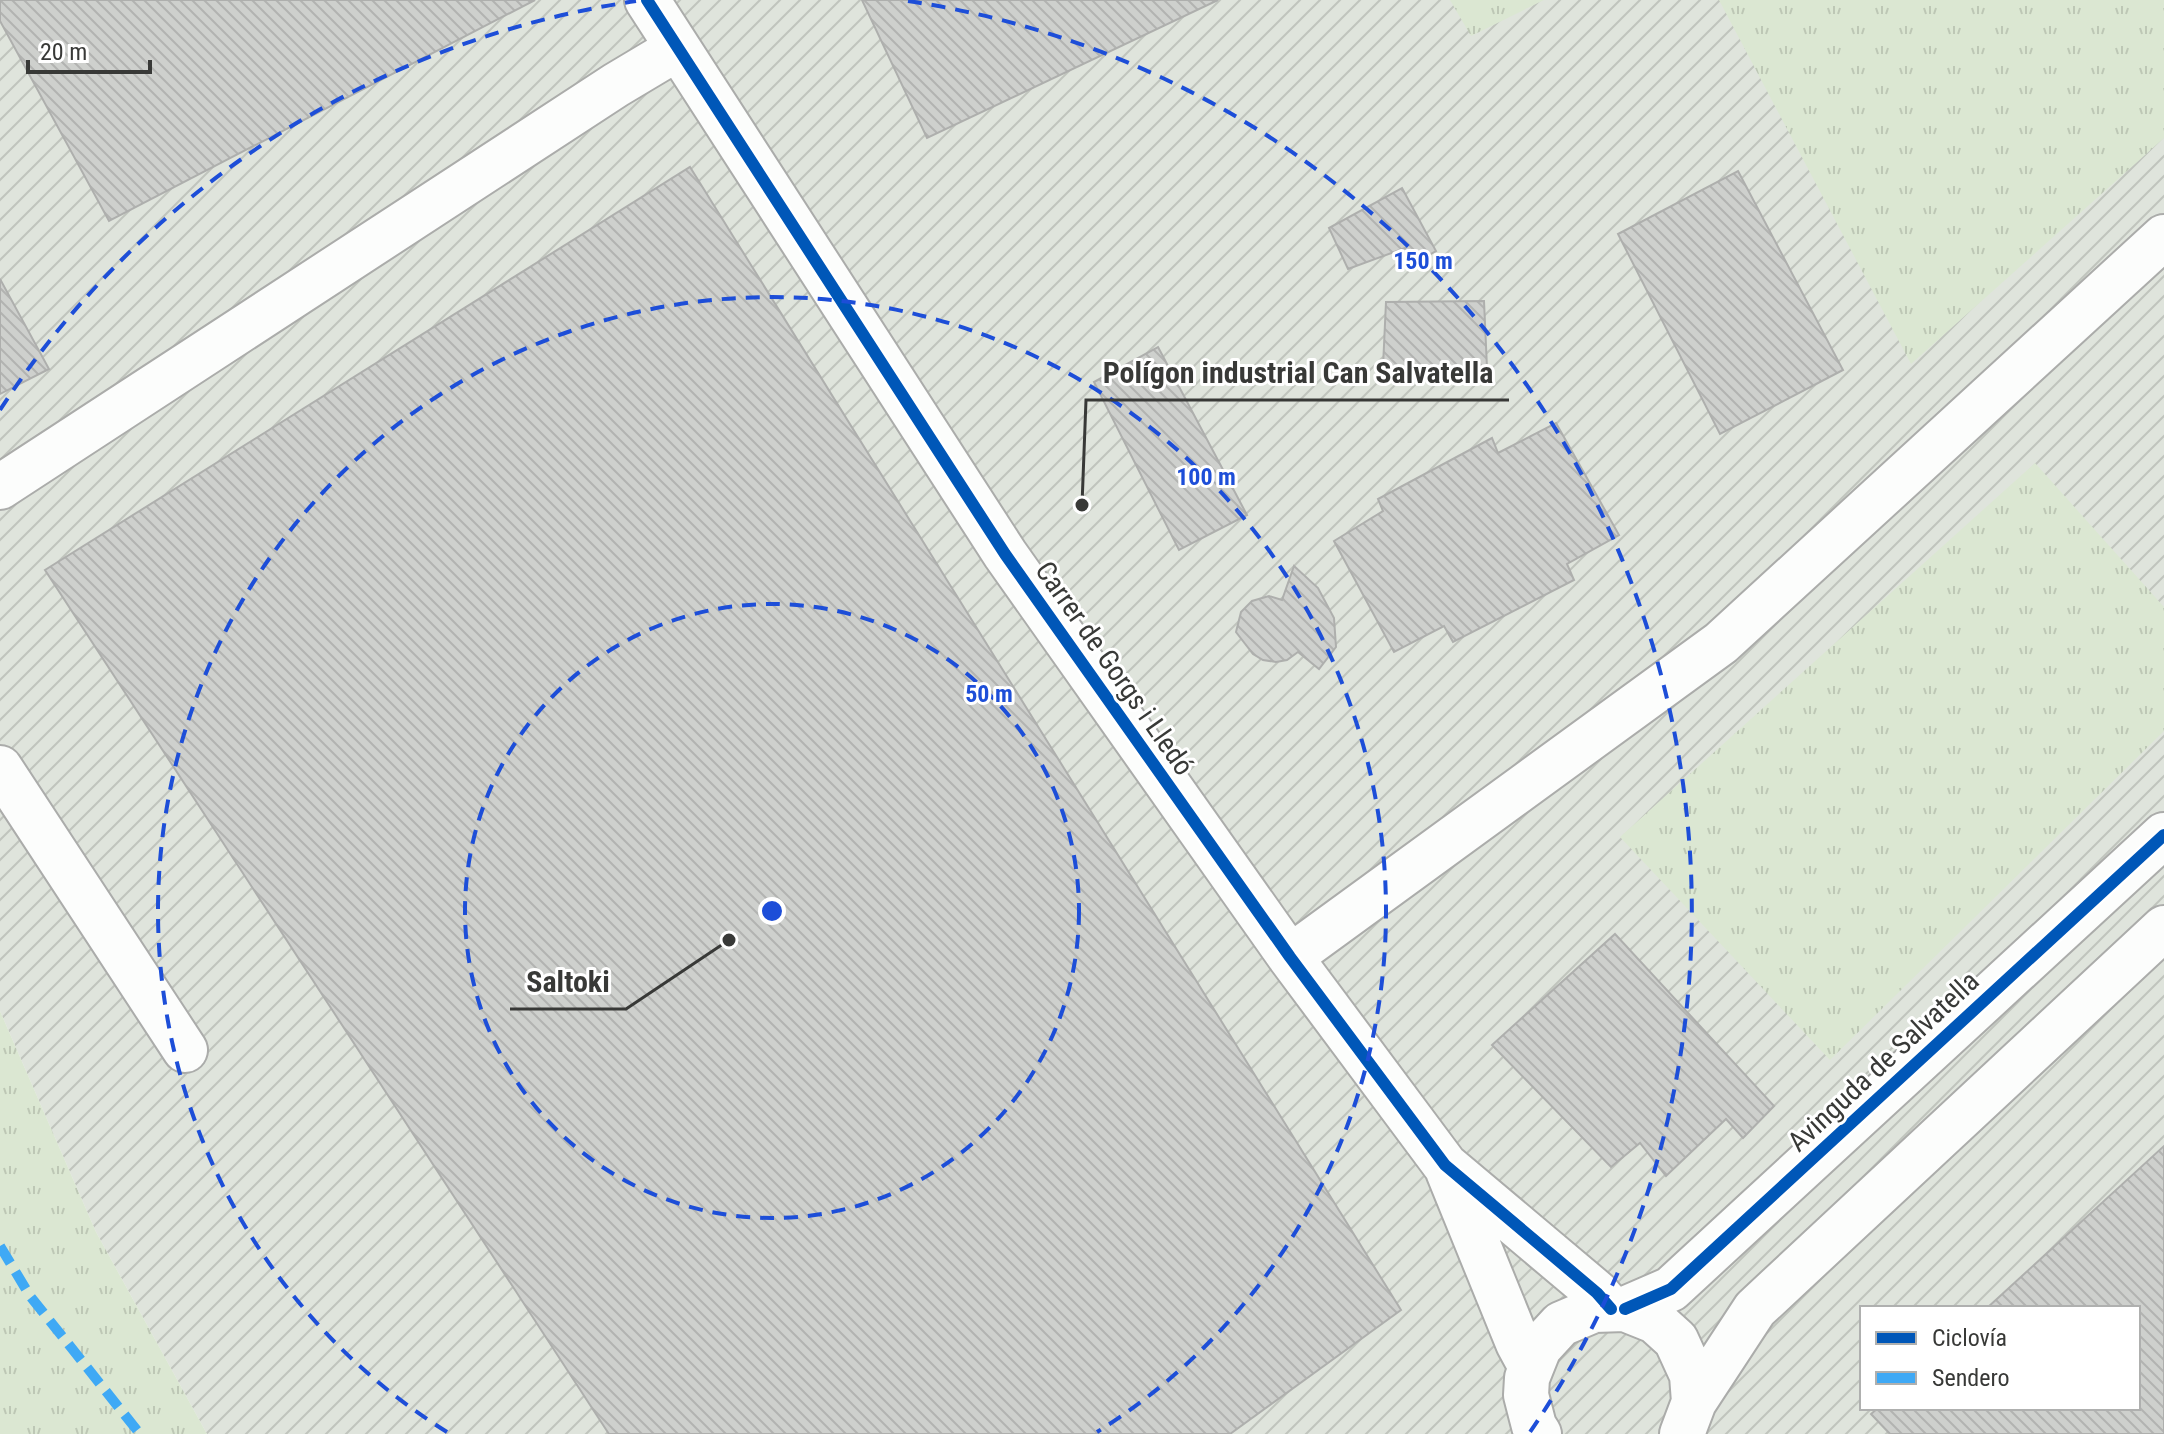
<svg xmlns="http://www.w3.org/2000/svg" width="2164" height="1434" font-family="'Roboto Condensed',sans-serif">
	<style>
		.industrial { fill: url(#industrial-furrows); fill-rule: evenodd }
		.grass { fill: url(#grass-tufts) }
		.building { fill: url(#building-back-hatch); stroke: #aeafad; stroke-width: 2 }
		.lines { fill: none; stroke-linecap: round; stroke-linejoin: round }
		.minor-casing { stroke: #abacaa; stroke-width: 48 }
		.minor { stroke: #fcfdfc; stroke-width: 44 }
		.quiet { stroke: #3fa9f5; stroke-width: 10; stroke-dasharray: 20 10; stroke-linecap: butt }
		.cycleway-casing { stroke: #fff; stroke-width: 17 }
		.cycleway { stroke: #0057b8; stroke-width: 12 }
		.ring { fill: none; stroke: #1d4ed8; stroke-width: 4; stroke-dasharray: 14 10 }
		.labels { text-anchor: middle; stroke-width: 6; stroke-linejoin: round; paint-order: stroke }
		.street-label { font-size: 28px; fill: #383937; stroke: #fff }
		.centre { fill: #1d4ed8; stroke: #fff; stroke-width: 4 }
		.ring-label { font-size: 24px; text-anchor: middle; font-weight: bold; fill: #1d4ed8; stroke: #fff; stroke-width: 6; stroke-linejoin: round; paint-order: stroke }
		.leader { fill: none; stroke: #383937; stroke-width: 3 }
		.callout-dot { fill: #383937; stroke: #fff; stroke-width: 3 }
		.callout-label { font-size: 30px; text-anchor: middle; font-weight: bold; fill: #383937; stroke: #fff; stroke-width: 6; stroke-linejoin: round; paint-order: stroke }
	</style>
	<defs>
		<pattern id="industrial-furrows" width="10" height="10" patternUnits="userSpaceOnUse" patternTransform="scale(2)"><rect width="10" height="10" fill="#dfe4dc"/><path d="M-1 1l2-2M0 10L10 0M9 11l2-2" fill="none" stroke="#c0c4bd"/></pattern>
		<pattern id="grass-tufts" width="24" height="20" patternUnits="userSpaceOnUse" patternTransform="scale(2)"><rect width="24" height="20" fill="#dbe7d2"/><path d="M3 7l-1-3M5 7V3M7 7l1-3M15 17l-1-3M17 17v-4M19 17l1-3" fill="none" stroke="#bdc7b5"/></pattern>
		<pattern id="building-back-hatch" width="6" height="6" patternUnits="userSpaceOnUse" patternTransform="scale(2)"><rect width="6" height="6" fill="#ced0cd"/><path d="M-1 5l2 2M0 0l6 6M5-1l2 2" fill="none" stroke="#b2b3b1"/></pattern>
	</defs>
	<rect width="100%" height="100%" fill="#edefec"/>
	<!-- industrial -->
	<path class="industrial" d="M0 0H2164V1434H207L96 1232 0 1011ZM1862 1308H2138V1408H1862Z"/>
	<!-- grass -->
	<path class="grass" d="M1450 0H1544L1471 36Z
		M1719 0H2164V138L1911 364Z
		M2035 463 2164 607V731L1830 1060 1620 837Z
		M0 1011 96 1232 207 1434H0Z"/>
	<!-- building -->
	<path class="building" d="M0 0H535L109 221 0 21Z
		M862 0H1218L927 138Z
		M690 167 1401 1310 1230 1434H609L45 570Z
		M1738 171 1843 370 1720 434 1618 234Z
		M1402 188 1436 251 1413 264 1405 248 1348 269 1329 228Z
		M0 279 49 369 0 394Z
		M1484 301 1487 368 1383 367 1386 302Z
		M1158 347 1247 515 1179 550 1094 382Z
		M1556 423 1619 535 1567 564 1574 580 1453 642 1444 626 1394 652 1334 541 1383 511 1378 499 1492 438 1498 453Z
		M1294 566 1318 588 1334 618 1336 647 1319 669 1298 652 1287 660 1276 662 1263 660 1253 654 1236 632 1241 612 1252 601 1269 596 1282 600Z
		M1615 934 1774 1106 1743 1138 1726 1119 1666 1176 1640 1143 1611 1167 1492 1045Z
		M2164 1146V1434H1890L1871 1414 1878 1408H2138V1308H1987Z"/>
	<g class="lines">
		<defs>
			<path id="minor" d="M647 0 1005 554 1290 957 1445 1165 1597 1293 1611 1309
				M0 487 616 85 678 48
				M0 768 185 1050
				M1290 957 1721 643 2164 237
				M1448 1171 1518 1343 1531 1367
				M1625 1309 1671 1289 2164 835
				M1694 1402 1755 1309 2164 928
				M1539 1434 1534 1426 1526 1395 1527 1378 1539 1348 1561 1324 1594 1310 1625 1309 1655 1321 1676 1340 1692 1375 1694 1402 1682 1434"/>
		</defs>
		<!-- minor casing -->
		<use href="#minor" class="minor-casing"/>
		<!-- minor -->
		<use href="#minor" class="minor"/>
		<!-- quiet -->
		<path class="quiet" d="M0 1246 30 1296 140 1434"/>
		<defs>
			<path id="cycleway" d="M647 0 1005 554 1290 957 1445 1165 1597 1293 1611 1309
				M1625 1309 1671 1289 2164 835"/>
		</defs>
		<!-- cycleway casing -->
		<use href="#cycleway" class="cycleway-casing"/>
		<!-- cycleway -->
		<use href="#cycleway" class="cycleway"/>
	</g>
	<!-- distance rings -->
	<g class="ring">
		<circle cx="772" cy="911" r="307"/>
		<path d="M447 1432A614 614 0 1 1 1097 1432"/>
		<path d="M0 410A920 920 0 0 1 636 1M908 1A920 920 0 0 1 1530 1432"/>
	</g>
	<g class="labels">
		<!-- street labels -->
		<g class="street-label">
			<text transform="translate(1115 668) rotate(55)" y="10">Carrer de Gorgs i Lledó</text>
			<text transform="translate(1883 1061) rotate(-43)" y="10">Avinguda de Salvatella</text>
		</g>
	</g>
	<circle cx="772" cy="911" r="12" class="centre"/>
	<g class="ring-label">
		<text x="1423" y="269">150 m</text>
		<text x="1206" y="485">100 m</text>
		<text x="989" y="702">50 m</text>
	</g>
	<!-- callouts -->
	<path class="leader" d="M1082 505L1086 400H1509M729 940L626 1009H510"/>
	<g class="callout-dot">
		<circle cx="1082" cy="505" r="8"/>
		<circle cx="729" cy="940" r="8"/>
	</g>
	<g class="callout-label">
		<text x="1298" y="383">Polígon industrial Can Salvatella</text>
		<text x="568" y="992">Saltoki</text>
	</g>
	<!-- legend -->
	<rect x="1860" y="1306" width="280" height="104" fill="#ffffff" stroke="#afb0af" stroke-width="2"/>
	<rect x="1876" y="1332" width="40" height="12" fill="#0057b8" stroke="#afb0af" stroke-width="2"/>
	<text x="1932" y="1346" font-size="24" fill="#383937">Ciclovía</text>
	<rect x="1876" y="1372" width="40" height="12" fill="#3fa9f5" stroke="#afb0af" stroke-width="2"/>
	<text x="1932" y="1386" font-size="24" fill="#383937">Sendero</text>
	<!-- scale -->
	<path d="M28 60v12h122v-12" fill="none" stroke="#383937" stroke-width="4"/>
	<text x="40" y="60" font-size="24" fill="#383937" stroke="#ffffff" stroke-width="6" paint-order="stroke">20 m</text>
</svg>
